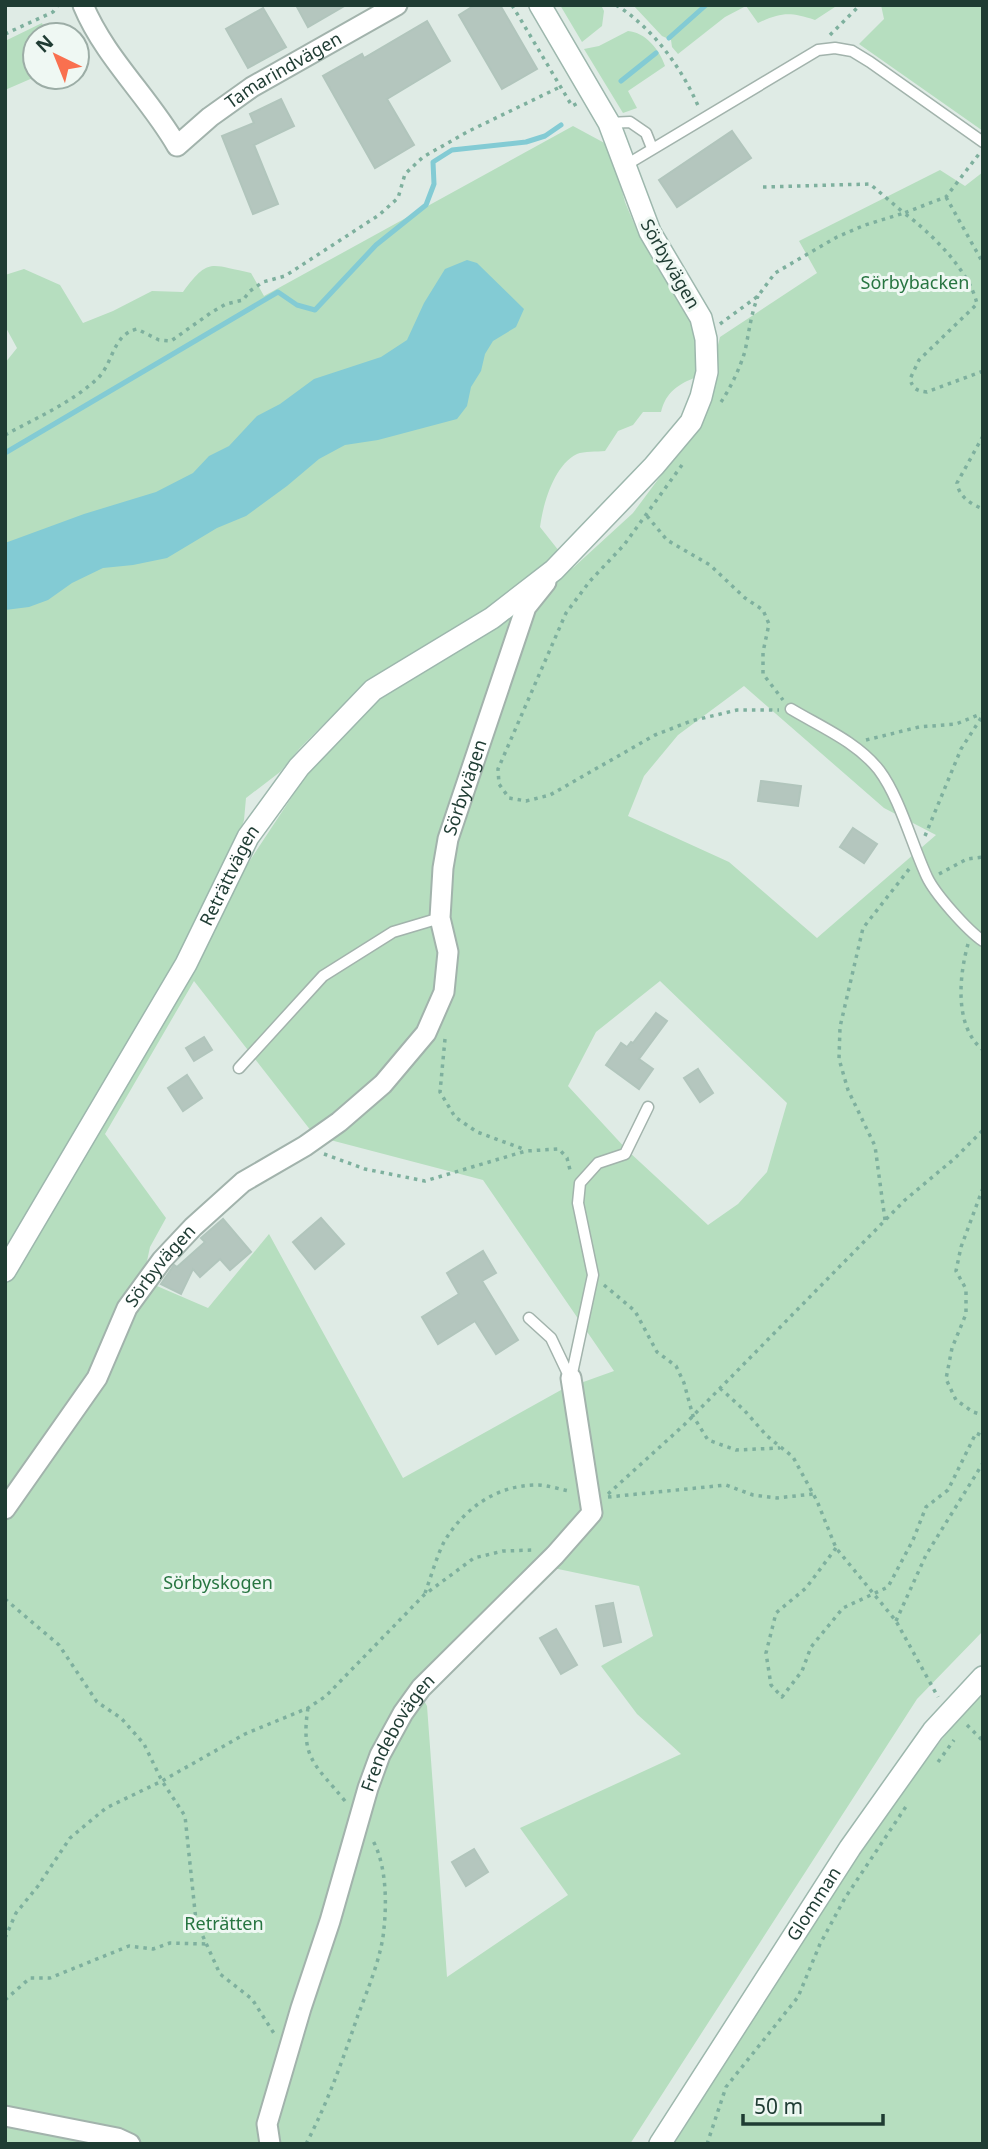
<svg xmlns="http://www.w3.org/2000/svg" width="988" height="2149" font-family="'Noto Sans',sans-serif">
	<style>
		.green { fill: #b6debf; fill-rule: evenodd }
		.water { fill: #83cbd4 }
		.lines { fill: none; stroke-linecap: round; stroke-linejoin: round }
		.stream { stroke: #83cbd4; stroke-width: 5 }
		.building { fill: #b4c6be; stroke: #b1c5bc; stroke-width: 2 }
		.lane-casing { stroke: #a2b3ac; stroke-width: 13 }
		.street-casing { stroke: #a2b3ac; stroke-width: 23 }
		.secondary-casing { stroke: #9db7ad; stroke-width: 24 }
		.path { stroke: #7eb09e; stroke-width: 3.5; stroke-dasharray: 3.5 5; stroke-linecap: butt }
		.lane { stroke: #fff; stroke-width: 10 }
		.street { stroke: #fff; stroke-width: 19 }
		.secondary { stroke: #fff; stroke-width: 21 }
		.labels { text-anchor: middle; stroke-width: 6; stroke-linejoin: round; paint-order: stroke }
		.street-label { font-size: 18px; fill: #1f3c33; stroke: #eff8f3 }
		.park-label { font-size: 18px; fill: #277541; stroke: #eff8f3 }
	</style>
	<rect width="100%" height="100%" fill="#dfebe5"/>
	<!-- green -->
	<path class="green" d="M560 5H601L604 11 602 26 582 42Z
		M633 5H838L815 20C790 12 782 12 758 23L746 6 725 17 678 54 672 47 671 40 662 36Z
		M881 5H983V131L859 44 884 19Z
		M42 23 47 35H35V77L5 90V41Z
		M628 31C645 32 660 50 665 66L628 91 637 108 623 113 584 49 599 46Z
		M573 126 610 146 625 202 638 233 689 315 700 343 697 377C678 384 666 392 661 412H643L633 425 618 431 605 451C597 452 584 451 577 454 554 465 543 504 540 527L559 551 518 592 372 683 330 718 300 748 280 772 246 798 244 820 238 838 189 937 5 1262V363L17 348 5 326V275L24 269 60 285 83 323 113 311 152 291 183 292C209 257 210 265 251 273L264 296Z
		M940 170 965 186 983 172V1631L917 1699 630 2144H5V1279L196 964 245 868 332 736 379 694 523 602 574 567 633 513 686 442 711 373 720 337 817 273 799 241ZM744 686 884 808 936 835 817 938 729 862 628 816 644 776 678 735ZM194 981 315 1136 483 1180 614 1371 561 1390 403 1478 269 1234 208 1308 143 1280 150 1247 166 1218 105 1134ZM660 981 787 1103 767 1172 738 1204 708 1225 628 1151 568 1086 596 1032ZM539 1565 639 1586 653 1636 601 1666 637 1714 681 1754 520 1828 568 1895 447 1977 427 1706 417 1688Z
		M983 1693V2144H674L855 1855 958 1718Z"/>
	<!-- water -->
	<path class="water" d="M467 260 477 263 524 309 516 327 493 341 485 354 481 371 471 387 467 406 457 419 378 440 345 445 319 459 287 486 246 516 217 528 167 558 133 565 103 568 72 583 48 600 29 607 5 610V543L84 514 156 492 193 473 209 456 229 446 257 416 280 404 314 379 381 357 407 340 424 303 445 269Z"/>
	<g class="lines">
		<!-- stream -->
		<path class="stream" d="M669 38 706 5
			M621 81 656 53
			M5 453 278 292 297 305 315 310 376 245 426 205 434 184 433 162 452 150 526 142 545 136 561 125"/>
	</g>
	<!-- building -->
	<path class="building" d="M296 5H346L308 27Z
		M475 5H500L537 69 502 89 459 15Z
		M263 8 286 47 248 68 226 29Z
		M427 21 450 61 387 99 414 145 375 168 323 76 362 54 364 58Z
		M281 99 294 126 254 145 278 204 253 214 222 136 254 123 250 114Z
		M732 131 751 158 677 207 659 180Z
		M761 781 801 786 798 806 758 801Z
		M853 828 877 844 864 863 840 847Z
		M656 1013 667 1021 639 1059 653 1069 639 1089 606 1065 621 1043 627 1047 631 1042 633 1043Z
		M204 1037 212 1050 194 1061 186 1048Z
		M698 1069 713 1093 700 1102 684 1078Z
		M187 1075 202 1098 183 1111 168 1088Z
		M321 1218 344 1244 315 1269 293 1242Z
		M223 1219 251 1252 230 1270 220 1259 200 1277 193 1269 181 1294 161 1284 174 1265 177 1267 205 1242 201 1238Z
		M483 1251 496 1273 482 1281 518 1340 496 1354 475 1321 438 1344 422 1317 459 1294 447 1273Z
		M613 1603 621 1642 604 1646 596 1606Z
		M556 1629 577 1665 561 1674 540 1638Z
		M474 1849 488 1872 466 1886 452 1862Z"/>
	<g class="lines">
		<defs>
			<path id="lane" d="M609 123 630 122 646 133 652 148
				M626 165 818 50 835 48 852 51 870 62 983 142
				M791 709C821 727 857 742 879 770 900 798 912 845 927 877 935 894 967 930 983 941
				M239 1068 323 976 393 932 440 918
				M529 1318 551 1338 570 1378
				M571 1378 593 1275 578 1203 580 1183 598 1163 625 1154 648 1107"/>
			<g id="street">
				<path id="s1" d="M83 5C105 58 149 97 177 146L210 117 252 87 397 5"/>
				<path id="s2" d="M5 1509 97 1378 127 1308 162 1260 193 1227 243 1182 305 1146 339 1122 383 1084 426 1033 444 992 448 952 440 918 443 868 448 839 526 607 546 582"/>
				<path d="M5 2116 117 2138 130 2144"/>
				<path id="s3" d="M270 2144 267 2124 301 2008 330 1921 368 1788 380 1755 403 1713 421 1688 555 1555 592 1513 571 1378"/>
			</g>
			<g id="secondary">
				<path id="s4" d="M5 1271 186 964 248 837 299 767 373 690 492 618 554 570 654 466 691 422 701 397 707 372 706 339 701 318 650 232 609 123 540 5"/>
				<path id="s5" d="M660 2144 850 1848 933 1731 983 1677"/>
			</g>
		</defs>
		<!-- lane casing -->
		<use href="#lane" class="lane-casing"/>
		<!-- street casing -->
		<use href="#street" class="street-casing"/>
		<!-- secondary casing -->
		<use href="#secondary" class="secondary-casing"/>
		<!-- path -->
		<path class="path" d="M512 5 572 106 578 103
			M616 5C653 28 682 68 699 108
			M5 34 53 12 58 5
			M830 35 860 5
			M763 187 870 184 904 213 946 197 979 154
			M946 197 983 263
			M720 324 758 296 775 273 837 237 865 225 904 213C930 232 970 271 977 304L919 360 910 379C913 389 917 391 927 392L983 371
			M721 402C731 387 740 368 745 351 749 332 751 314 758 296
			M5 435C36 418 73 402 98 378 114 362 112 335 137 329L159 340 171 341 212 312 226 304 243 300 250 291 263 282 285 276 379 215 398 198 405 174 423 157 469 131 560 87
			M983 436 957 483C959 497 971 504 983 509
			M682 465 624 545 590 581 566 613 498 769 499 784 509 798 526 801 550 795 655 735 691 721 737 710H779
			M647 516 667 540 710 565 745 598 763 610 769 624 763 652V674L783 700
			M866 740 919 727 956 724 983 713
			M925 836 961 749 983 715
			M939 874 967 859 983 857
			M968 944C959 976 954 1027 983 1050
			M445 1039 440 1092 455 1117 477 1132 526 1150
			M324 1154 365 1169 425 1181 526 1151 559 1149 567 1158 571 1174
			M983 1188 961 1247 956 1271 966 1289V1314L952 1348 946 1379 956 1400 973 1412 983 1415
			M885 1220 875 1146 848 1090 839 1059 840 1027 863 928 910 868
			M604 1285 635 1311 657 1352 676 1366 684 1383 693 1416 708 1440 736 1450 780 1448
			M720 1388 744 1410 767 1436 793 1457 817 1501 836 1548 896 1621 938 1697
			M608 1494 684 1425 905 1200 954 1159 983 1130
			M608 1497 726 1485 753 1495 777 1498 813 1494
			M836 1548 806 1588 776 1613 766 1653 771 1685 782 1697 802 1671 811 1647 843 1608 888 1587 913 1540 926 1507 948 1490 976 1433 983 1436
			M425 1593C431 1577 436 1558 444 1542 464 1508 497 1485 537 1485 547 1485 559 1489 569 1491
			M5 1599 59 1645 97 1702 121 1718 144 1744 162 1781 185 1816 196 1921 220 1974 252 1999 275 2035
			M896 1621 926 1555 983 1463
			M308 1708C300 1759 316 1765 345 1801
			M967 1725 983 1741
			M938 1762 954 1740
			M5 1938 16 1913 38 1886 70 1838 106 1808 162 1781 245 1734 308 1708 326 1696 424 1595 474 1558 503 1551 533 1550
			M5 2000 30 1978H50L129 1946 153 1949 170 1943 207 1944
			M306 2144C328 2102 343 2059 358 2015 368 1989 382 1955 384 1928 387 1900 386 1863 372 1839
			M707 2144 726 2087 798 1997 820 1944 845 1898 907 1805"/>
		<!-- lane -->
		<use href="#lane" class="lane"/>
		<!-- street -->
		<use href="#street" class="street"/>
		<!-- secondary -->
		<use href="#secondary" class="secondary"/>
	</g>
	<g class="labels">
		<!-- street labels -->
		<g class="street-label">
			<text dy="6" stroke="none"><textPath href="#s1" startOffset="301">Tamarindvägen</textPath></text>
			<text transform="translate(670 264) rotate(60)" y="6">Sörbyvägen</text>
			<text dy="6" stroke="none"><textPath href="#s2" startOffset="900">Sörbyvägen</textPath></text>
			<text dy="6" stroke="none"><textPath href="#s4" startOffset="455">Reträttvägen</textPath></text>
			<text dy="6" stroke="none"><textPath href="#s2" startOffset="290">Sörbyvägen</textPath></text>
			<text dy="6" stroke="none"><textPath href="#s3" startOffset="434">Frendebovägen</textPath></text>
			<text dy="6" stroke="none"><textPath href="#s5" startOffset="285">Glomman</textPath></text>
		</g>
		<!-- park labels -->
		<g class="park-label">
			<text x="915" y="289">Sörbybacken</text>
			<text x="218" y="1589">Sörbyskogen</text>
			<text x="224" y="1930">Reträtten</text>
		</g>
	</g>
	<!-- border -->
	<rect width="988" height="2149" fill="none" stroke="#1f3c33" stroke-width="14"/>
	<!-- north arrow -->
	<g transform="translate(56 56) rotate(317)"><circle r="33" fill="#eff8f3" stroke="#9cada6" stroke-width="2"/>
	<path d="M0-5L12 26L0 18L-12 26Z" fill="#f9704f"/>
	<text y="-10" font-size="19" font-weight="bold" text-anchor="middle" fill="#1f3c33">N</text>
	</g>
	<!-- scale -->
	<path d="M743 2114v10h140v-10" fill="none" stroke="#1f3c33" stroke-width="3.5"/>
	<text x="754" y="2114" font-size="21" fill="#1f3c33" stroke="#eff8f3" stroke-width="5" paint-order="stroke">50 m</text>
</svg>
